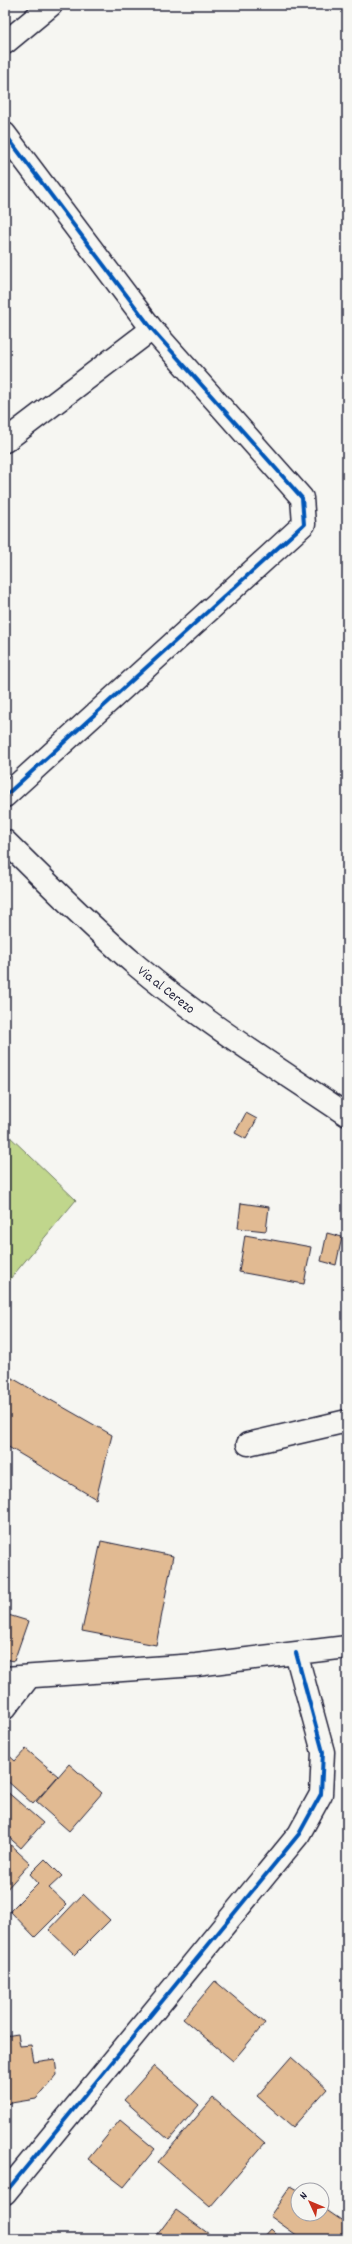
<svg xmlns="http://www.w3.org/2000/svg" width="352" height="2244" font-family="Dekko,sans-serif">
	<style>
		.green { fill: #c0d68c; stroke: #717c64 }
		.building { fill: #e1ba92; stroke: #22223b }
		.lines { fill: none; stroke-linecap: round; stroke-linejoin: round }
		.street-casing { stroke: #22223b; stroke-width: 25 }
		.street { stroke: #f6f6f2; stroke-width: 22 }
		.cycleway-casing { stroke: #f6f6f2; stroke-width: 6 }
		.cycleway { stroke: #0057b8; stroke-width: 4 }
		.labels { text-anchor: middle; stroke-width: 3; stroke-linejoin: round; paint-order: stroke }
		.street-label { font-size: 14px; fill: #22223b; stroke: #f6f6f2 }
	</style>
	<rect width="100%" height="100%" fill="#f6f6f2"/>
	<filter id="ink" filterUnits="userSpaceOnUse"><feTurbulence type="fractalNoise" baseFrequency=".025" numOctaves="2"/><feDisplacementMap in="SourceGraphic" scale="8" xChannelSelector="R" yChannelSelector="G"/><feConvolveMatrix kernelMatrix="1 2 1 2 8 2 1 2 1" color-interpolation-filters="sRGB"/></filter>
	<g filter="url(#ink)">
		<!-- green -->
		<path class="green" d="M5 1132 76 1200 5 1285Z"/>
		<!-- building -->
		<path class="building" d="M246 1113 257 1119 246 1139 235 1133Z
			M241 1203 269 1207 266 1231 238 1228Z
			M327 1233 342 1237 336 1265 321 1261Z
			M245 1235 311 1247 304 1284 239 1272Z
			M5 1374 112 1435 96 1499 5 1445Z
			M101 1541 173 1556 156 1645 82 1631Z
			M5 1614 28 1621 14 1661 5 1659Z
			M26 1749 58 1776 33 1804 5 1779V1752L15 1761Z
			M69 1764 102 1793 69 1831 36 1802Z
			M5 1790 43 1823 21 1848 5 1834Z
			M5 1840 30 1863 5 1891Z
			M45 1859 62 1876 49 1888 67 1905 35 1937 10 1911 38 1883 30 1874Z
			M83 1894 110 1920 75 1955 49 1930Z
			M215 1981 265 2023 233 2061 183 2019Z
			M18 2034 20 2046 31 2045 34 2062 55 2059 57 2075 36 2099 5 2104V2036Z
			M291 2057 327 2089 293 2127 257 2096Z
			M154 2066 199 2105 169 2140 124 2100Z
			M213 2098 265 2143 210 2207 158 2162Z
			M120 2120 155 2149 124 2187 88 2159Z
			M291 2186 298 2190V2214H322V2207L347 2224V2235L344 2239H302L270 2216Z
			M176 2210 209 2234 205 2239H154Z
			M271 2229 281 2239H262Z"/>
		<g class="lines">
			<defs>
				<path id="street" d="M5 43 51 5
					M5 134 152 329 302 498 304 524 5 796
					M5 441 152 329
					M5 841C48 883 91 927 137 966 202 1021 276 1067 347 1115
					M248 1444 347 1421
					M5 1678 196 1665 347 1647
					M5 1708 29 1677
					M5 2193 299 1834 321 1794 323 1752 296 1653"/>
			</defs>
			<!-- street casing -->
			<use href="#street" class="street-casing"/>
			<!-- street -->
			<use href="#street" class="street"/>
			<defs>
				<path id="cycleway" d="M5 134 152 329 302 498 304 524 5 796
					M5 2193 299 1834 321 1794 323 1752 296 1653"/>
			</defs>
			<!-- cycleway casing -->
			<use href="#cycleway" class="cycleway-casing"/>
			<!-- cycleway -->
			<use href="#cycleway" class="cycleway"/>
		</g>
	</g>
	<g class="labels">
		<!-- street labels -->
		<g class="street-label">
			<text transform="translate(167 989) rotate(38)" y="5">Via al Cerezo</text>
		</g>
	</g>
	<!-- margin -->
	<rect width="352" height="2244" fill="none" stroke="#f6f6f2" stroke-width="20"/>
	<rect x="10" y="10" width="332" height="2224" fill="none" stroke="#22223b" stroke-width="1.5" filter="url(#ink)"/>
	<!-- north arrow -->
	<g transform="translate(310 2202) rotate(314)"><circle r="19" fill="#f6f6f2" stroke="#a1a1a9"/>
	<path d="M0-3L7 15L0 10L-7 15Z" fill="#c8321e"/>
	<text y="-6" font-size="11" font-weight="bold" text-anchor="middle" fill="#22223b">N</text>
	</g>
</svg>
